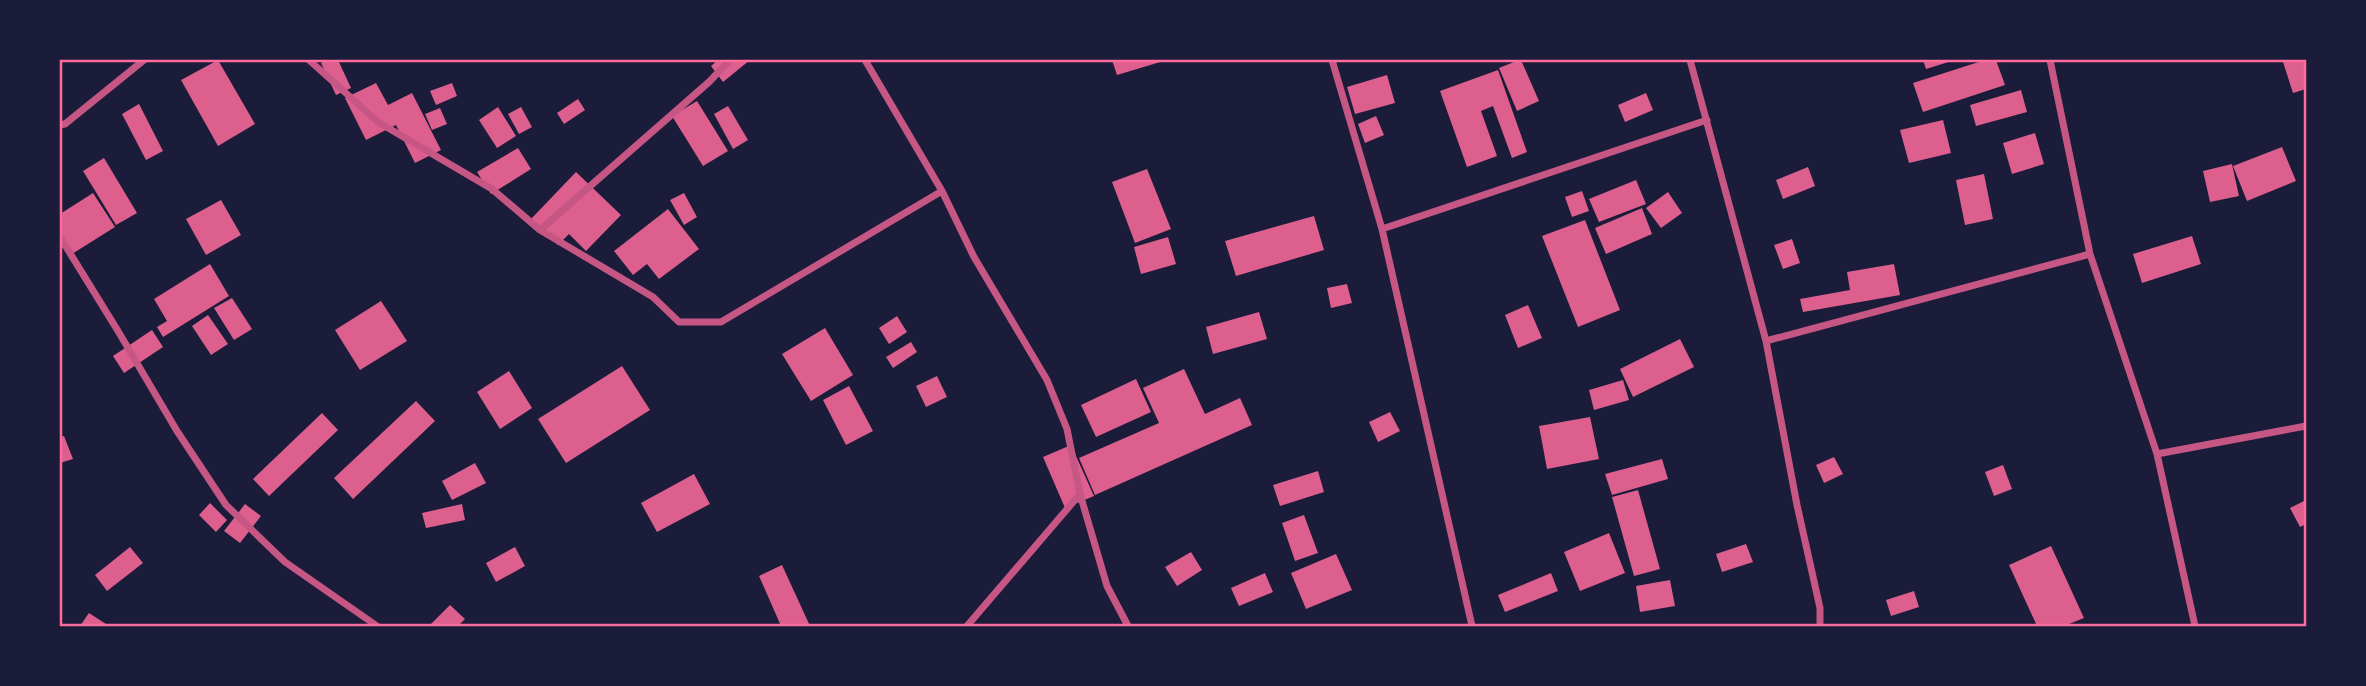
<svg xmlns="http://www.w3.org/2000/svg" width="2366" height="686" font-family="'PT Sans Narrow',sans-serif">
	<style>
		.building { fill: #dd5f8e }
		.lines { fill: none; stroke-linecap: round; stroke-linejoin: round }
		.minor { stroke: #c65784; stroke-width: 7 }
		.neatline { fill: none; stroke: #ff6b9d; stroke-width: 2.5 }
	</style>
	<rect width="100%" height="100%" fill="#1b1b3a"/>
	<!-- building -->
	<path class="building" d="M218 60 255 124 218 146 181 80Z
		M328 60H338L351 88 336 95 321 63Z
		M718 60H750L723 82 711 66Z
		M1112 60H1167L1117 75Z
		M1519 60H1521L1539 101 1517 111 1499 68Z
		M1923 60H1955L1926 69Z
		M1985 60H1996L2005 85 1923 112 1913 83Z
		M2292 60H2306V89L2293 93 2283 62Z
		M1498 70 1527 152 1512 158 1493 106 1481 111 1497 156 1467 167 1440 91Z
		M1387 75 1395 103 1355 114 1347 87Z
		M376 83 388 105 412 93 441 150 415 163 396 125 366 140 345 98Z
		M452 83 457 96 436 105 430 91Z
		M2021 90 2027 112 1976 126 1970 105Z
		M1646 93 1653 110 1625 122 1618 105Z
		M578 99 585 110 564 124 557 113Z
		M697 101 728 151 703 166 672 116Z
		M139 104 163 151 146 160 122 114Z
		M728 106 748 140 733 149 714 114Z
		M498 107 516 136 497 148 479 120Z
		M521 107 532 127 519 134 508 114Z
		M440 108 447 124 432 130 425 114Z
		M1376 116 1384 135 1365 143 1358 124Z
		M1943 120 1951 153 1909 163 1900 130Z
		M2035 133 2044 164 2012 174 2003 143Z
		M2282 147 2296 181 2247 201 2233 166Z
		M518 148 531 169 491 194 477 172Z
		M104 158 137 213 116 225 83 171Z
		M2232 164 2239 196 2210 202 2203 171Z
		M1808 167 1815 186 1783 199 1776 180Z
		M1147 169 1171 229 1135 243 1112 182Z
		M576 172 621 215 586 251 569 234 558 245 531 219Z
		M1984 174 1993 219 1965 225 1956 180Z
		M1636 180 1646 204 1599 222 1589 199Z
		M1582 191 1589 211 1572 217 1565 197Z
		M1668 192 1682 213 1661 228 1646 208Z
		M93 193 115 227 72 254 60 235V214Z
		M684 193 697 217 684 225 670 200Z
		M221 200 241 235 206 255 186 219Z
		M1642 208 1652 234 1606 254 1595 228Z
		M668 209 699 249 659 279 647 264 633 275 614 251Z
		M1314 216 1324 250 1236 276 1225 241Z
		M1585 220 1620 310 1578 327 1542 236Z
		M2192 236 2201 264 2142 283 2133 254Z
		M1168 237 1176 264 1141 274 1134 247Z
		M1792 239 1800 263 1783 269 1774 245Z
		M210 264 229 296 163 337 157 327 167 321 154 299Z
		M1894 264 1900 295 1803 312 1800 299 1850 290 1847 272Z
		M1347 284 1352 303 1331 308 1327 288Z
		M232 298 252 329 234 340 214 308Z
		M381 301 407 341 360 370 335 330Z
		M1528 305 1542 338 1518 348 1505 315Z
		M1259 312 1267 339 1213 354 1206 327Z
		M208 315 228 344 211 355 192 326Z
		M897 316 907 332 889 344 879 328Z
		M825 328 853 375 811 401 782 354Z
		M152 330 163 347 124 373 113 356Z
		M1680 339 1694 367 1633 397 1620 369Z
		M911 342 917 352 893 368 886 357Z
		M622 366 650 410 566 463 538 419Z
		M1184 369 1205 414 1240 398 1252 425 1095 495 1079 458 1159 423 1143 388Z
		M509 371 532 408 500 429 477 392Z
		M937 376 947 397 926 407 916 386Z
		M1136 379 1151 412 1096 437 1081 405Z
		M1623 380 1629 400 1594 410 1589 390Z
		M849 386 873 431 846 445 823 400Z
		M416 401 435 421 353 499 334 478Z
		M1390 412 1400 431 1378 442 1369 422Z
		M322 413 338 430 269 496 253 479Z
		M1590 417 1599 459 1547 469 1539 426Z
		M64 436 73 459 60 463V437Z
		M1071 445 1094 496 1065 508 1043 457Z
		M1834 457 1843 474 1824 483 1816 465Z
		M1662 459 1668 479 1612 495 1605 474Z
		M475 463 486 483 452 500 442 481Z
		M2003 465 2012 489 1994 496 1985 472Z
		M1318 471 1324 492 1280 506 1273 485Z
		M694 474 710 504 657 532 641 503Z
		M1638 490 1660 569 1634 576 1612 497Z
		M2306 500V524L2300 527 2290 508Z
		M210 503 227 520 216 532 199 515Z
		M245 504 261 516 240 543 224 531Z
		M462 504 465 520 426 528 422 513Z
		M1304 515 1318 553 1295 561 1282 523Z
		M1609 533 1625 573 1580 591 1564 552Z
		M1746 544 1753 562 1722 572 1716 554Z
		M2051 546 2084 618 2064 626H2037L2009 565Z
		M130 547 143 563 107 591 95 575Z
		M515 547 525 566 496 582 486 563Z
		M1191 552 1202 570 1177 586 1165 567Z
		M1336 554 1352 590 1306 609 1291 573Z
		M782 565 810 626H781L759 576Z
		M1265 573 1273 592 1239 606 1231 588Z
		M1551 573 1558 591 1505 612 1498 595Z
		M1670 580 1675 606 1640 612 1636 586Z
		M1914 591 1919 607 1891 616 1886 600Z
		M450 605 465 619 458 626H429Z
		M89 613 109 626H80Z"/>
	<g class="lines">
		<!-- minor -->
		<path class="minor" d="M309 60 378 122 492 189 540 230 653 297 679 322H721L942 191
			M865 60 942 191 974 257 1047 380 1067 429 1080 494 1107 586 1128 626
			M1332 60 1382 229 1472 626
			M1690 60 1766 341 1797 505 1820 608V626
			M2050 60 2090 254 2157 454 2306 426
			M60 125 65 124 144 60
			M1382 229 1707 120
			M540 230 709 82 730 60
			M60 237 118 331 177 431 226 505 285 562 377 626
			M1766 341 2090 254
			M2157 454 2195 626
			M967 626 1080 494"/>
	</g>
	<!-- border -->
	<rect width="2366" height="686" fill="none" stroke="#1b1b3a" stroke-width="122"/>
	<rect x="61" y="61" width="2244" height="564" class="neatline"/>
</svg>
